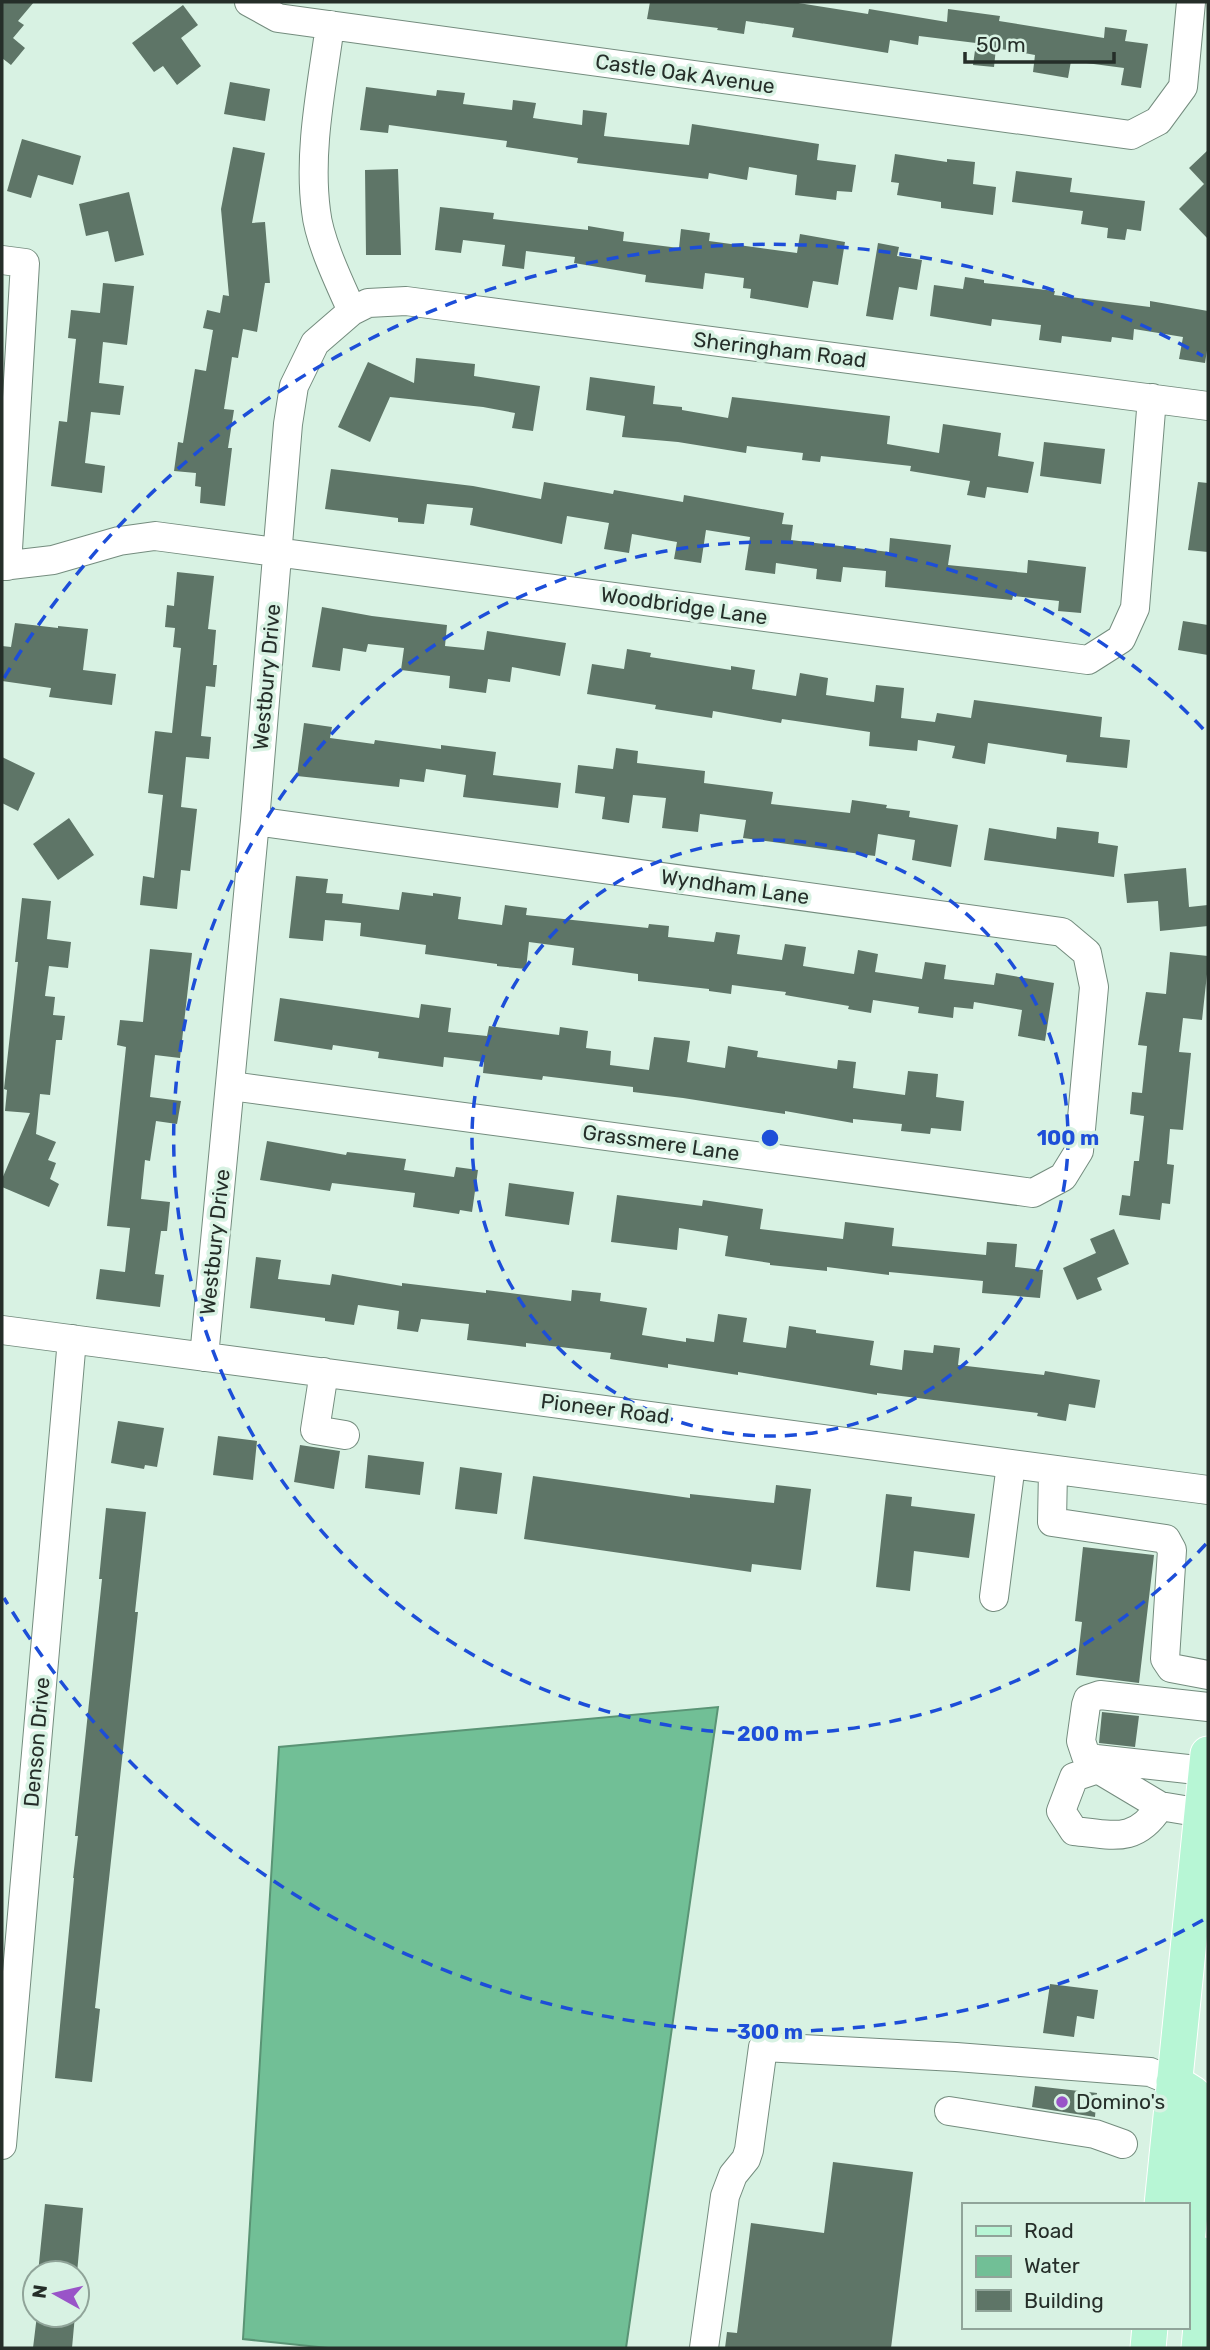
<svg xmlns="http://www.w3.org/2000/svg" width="1210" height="2350" font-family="Rubik,sans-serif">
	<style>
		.water { fill: #71bf96; stroke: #5a9475; stroke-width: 2 }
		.building { fill: #5e7567 }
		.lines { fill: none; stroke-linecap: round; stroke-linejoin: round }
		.minor-casing { stroke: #748c7e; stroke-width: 30 }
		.major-casing { stroke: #fff; stroke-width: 37 }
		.minor { stroke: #fff; stroke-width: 28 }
		.major { stroke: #b7f6d5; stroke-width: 35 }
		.ring { fill: none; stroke: #1d4ed8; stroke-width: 3.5; stroke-dasharray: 12 9 }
		.poi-dot { fill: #9954c8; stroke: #d8f2e3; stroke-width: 2.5 }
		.labels { text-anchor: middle; stroke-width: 7; stroke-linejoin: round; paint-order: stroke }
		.street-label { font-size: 21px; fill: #252e29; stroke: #d8f2e3 }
		.poi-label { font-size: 21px; fill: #252e29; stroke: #d8f2e3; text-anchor: start }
		.centre { fill: #1d4ed8; stroke: #d8f2e3; stroke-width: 3.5 }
		.ring-label { font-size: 21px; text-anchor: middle; font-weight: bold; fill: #1d4ed8; stroke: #d8f2e3; stroke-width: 7; stroke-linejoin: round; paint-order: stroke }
	</style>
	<rect width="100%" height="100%" fill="#d8f2e3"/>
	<!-- water -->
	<path class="water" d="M718 1707 626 2348H328L243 2339 279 1747Z"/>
	<!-- building -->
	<path class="building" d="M2 2H34L18 21 24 25 13 38 25 48 11 65 2 58Z
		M650 2H792L868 14 869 9 947 22 948 9 1000 16 999 21 1104 38 1105 27 1127 30 1125 41 1148 44 1141 88 1121 85 1124 68 1071 61 1068 78 1033 72 1035 55 996 48 994 67 973 65 976 43 919 36 918 45 890 40 888 53 792 37 794 28 746 21 744 34 717 30 718 28 647 19Z
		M183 5 198 25 181 38 201 66 177 85 163 66 154 72 132 43Z
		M230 82 270 89 265 121 224 114Z
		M366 87 436 96 437 90 465 93 463 104 512 110 513 100 536 103 533 118 582 125 583 110 607 113 604 136 689 145 692 124 819 144 817 160 856 165 852 192 837 191 836 200 795 195 797 175 749 167 747 180 709 173 708 179 577 163 578 158 506 147 507 141 389 125 388 133 360 130Z
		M22 139 81 156 73 185 38 175 31 198 7 191Z
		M233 147 265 153 252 223 265 222 270 283H265L257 332 243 329 238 358 232 357 224 409 234 410 228 448H232L225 506 200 503 201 487 195 486 196 473 174 471 178 442 183 443 195 369 206 371 213 330 203 328 207 310 220 313 223 295 229 296 221 209Z
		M1208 150V239L1179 209 1204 184 1189 168Z
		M895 154 947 162V159L975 162 973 184 996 187 993 215 941 208V202L897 195 899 183 891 182Z
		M398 169 401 255H366L365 170Z
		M1016 171 1072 178 1070 192 1145 201 1141 231 1127 229 1125 240 1107 238 1108 228 1081 224 1083 211 1012 202Z
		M129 192 144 255 115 262 108 231 86 236 79 204Z
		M440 207 494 213 493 219 588 230V226L624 232 623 241 679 248 681 229 710 233 709 241 797 253 800 234 845 242 838 285 813 281 808 308 750 298 751 289 743 288 744 278 705 273 703 289 645 282 646 275 574 263 575 257 526 251 524 269 502 266 505 245 463 240 461 253 435 250Z
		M878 243 899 247 897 256 922 260 917 290 899 287 893 320 866 316Z
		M965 277 984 280V283L1055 291 1054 295 1150 307V301L1208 311V344L1205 363 1179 359 1183 337 1134 329 1133 340 1112 337 1111 342 1062 336 1061 343 1039 340 1041 325 992 319 991 326 930 316 934 285 963 289Z
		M103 283 134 286 127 345 103 342 99 383 124 386 120 415 91 412 85 463 105 466 102 493 51 486 59 421 67 422 76 339 68 338 71 310 100 313Z
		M416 358 475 364 474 376 540 386 533 431 512 428 515 413 483 407 390 397 370 442 338 427 368 362 414 383Z
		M590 377 655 386 653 404 682 407V410L728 418 732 397 890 416 887 444 939 453 943 424 1001 433 998 456 1034 462 1028 493 987 487 985 498 967 495 970 481 910 471 911 466 821 456 820 462 802 460 803 453 747 446 746 453 678 442 622 437 625 416 586 410Z
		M1044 442 1105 449 1101 484 1040 476Z
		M331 469 473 486 541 499 544 482 613 494 614 490 683 502 684 495 784 513 782 524 793 525 791 540 889 552 890 538 951 545 948 565 1027 573 1028 560 1086 567 1081 613 1058 611 1059 601 1013 596 1012 600 885 587 886 571 843 567 841 582 816 579 817 569 776 563 775 574 745 570 750 537 706 530 701 563 674 559 677 542 632 534 629 553 604 549 609 523 567 516 562 544 470 525 473 508 427 504 424 524 398 522V518L325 509Z
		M1198 482 1208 483V552L1188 550Z
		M177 572 214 576 208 629 216 630 213 665H217L215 687 206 686 201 736 211 737 209 759 186 757 181 807 197 809 190 871 181 870 177 909 140 905 143 876 154 878 163 795 148 793 155 731 172 733 181 648 173 647 175 628 165 627 167 605 174 606Z
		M322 607 372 616 447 625 445 646 484 650 487 631 566 643 560 676 512 667 510 682 488 679 486 693 449 688 450 676 401 670 404 648 368 644 366 652 343 648 340 671 312 667Z
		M1183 621 1208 625V655L1178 650Z
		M15 623 58 628V626L88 629 83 670 116 674 112 705 49 697 51 688 2 681V646L11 647Z
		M627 649 651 653 650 657 731 670V666L755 670 752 689 796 696 800 673 828 678 826 695 874 702 876 685 904 688 901 718 935 722 937 713 971 718 974 700 1102 717 1100 737 1130 740 1127 768 1066 762 1067 755 988 743 985 764 952 758 955 746 918 740 917 751 869 746 870 732 782 719 781 723 713 711 712 718 655 709 656 705 587 694 592 664 624 669Z
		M304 723 332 727 330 738 374 744 375 740 441 749V745L496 752 493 775 561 783 558 808 463 797 466 775 426 769 424 782 400 779 399 787 297 776Z
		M616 748 638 751 637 763 705 771 704 783 773 792 771 804 850 813 852 800 887 805 886 808 910 811 909 817 958 825 951 867 912 860 915 840 878 834 875 856 743 838 746 820 700 814 698 832 662 828 666 798 633 795 629 823 602 819 605 797 575 793 578 765 613 769Z
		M2 757 35 773 18 811 2 803Z
		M69 818 94 855 58 880 33 844Z
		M1057 827 1099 832 1098 843 1118 846 1114 877 984 860 989 828 1056 839Z
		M1186 868 1189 907 1208 905V926L1160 931 1158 901 1127 903 1124 874Z
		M296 876 328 879 326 893 343 894 342 903 399 910 402 892 433 896V893L461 897 458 919 502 925 505 905 527 908 526 915 648 928 649 924 669 926 668 937 714 942 716 932 740 935 737 954 782 960 785 944 806 947 803 966 854 974 858 950 878 954 875 972 922 979 925 962 946 965 944 979 994 985 996 973 1054 983 1045 1041 1018 1036 1022 1010 974 1002 973 1009 954 1007 953 1018 918 1013 919 1007 873 1000 871 1013 848 1009 849 1006 785 995 786 992 732 985 731 994 709 991V989L638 981V974L572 965 574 948 529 942 526 969 497 966V964L425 954 426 945 360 936 361 923 325 920 323 941 289 938Z
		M22 898 51 901 47 939 71 942 68 968 49 966 45 996 55 997 53 1015 65 1016 62 1040H56L50 1095 40 1094 36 1134 56 1142 48 1160 56 1163 50 1179 59 1184 49 1207 2 1187V1179L30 1113 5 1111 7 1090 4 1089 18 962H15Z
		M150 949 192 953 180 1058 155 1055 150 1097 181 1101 177 1124 156 1121 150 1161 145 1160 141 1199 170 1202 167 1231H161L155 1274 164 1275 160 1307 96 1299 100 1269 125 1272 130 1228 107 1226 126 1047 117 1045 120 1020 143 1022Z
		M1170 952 1208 956V965L1202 1020 1183 1018 1179 1052 1191 1053 1183 1130 1170 1129 1167 1164 1174 1165 1170 1204 1162 1203 1160 1220 1119 1215 1122 1195 1130 1196 1134 1161H1139L1144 1116 1130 1114 1132 1092 1142 1093 1147 1046 1138 1045 1146 992 1166 994Z
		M280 998 419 1018 421 1004 451 1008 448 1032 487 1036 489 1026 559 1035 560 1027 588 1031 586 1048 611 1051 610 1065 649 1070 654 1037 690 1041 687 1062 725 1068 728 1046 758 1051 757 1057 837 1069 838 1060 856 1062 853 1088 905 1095 908 1071 938 1074 936 1097 964 1101 961 1131 931 1128 930 1134 901 1131 902 1124 853 1119V1123L785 1111V1114L683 1098 633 1092V1087L543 1076 542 1080 483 1073 484 1062 444 1057 443 1067 378 1058 379 1052 333 1045 332 1050 274 1041Z
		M267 1141 346 1155 347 1152 406 1159 404 1170 454 1177 456 1167 478 1170 472 1212 460 1210 459 1214 413 1207 415 1193 332 1183 330 1191 260 1180Z
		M509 1183 574 1192 569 1225 505 1216Z
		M617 1195 702 1206 703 1200 763 1209 760 1229 843 1239 845 1222 894 1228 892 1246 986 1255 987 1242 1017 1244 1015 1267 1043 1270 1040 1298 982 1293 983 1281 889 1272V1275L827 1267V1271L770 1265V1263L725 1256 728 1236 679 1228 677 1250 611 1242Z
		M1114 1229 1129 1264 1097 1278 1102 1290 1077 1300 1063 1268 1096 1253 1090 1239Z
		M256 1257 281 1260 278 1279 330 1285 332 1274 402 1286V1283L486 1293V1290L571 1301 572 1290 601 1293 600 1301 647 1308 642 1335 686 1342V1338L714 1342 718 1314 747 1318 743 1342 786 1348 789 1326 816 1330V1333L874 1341 870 1365 902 1370 904 1350 933 1353 934 1345 960 1348 958 1365 1044 1375 1045 1371 1100 1380 1095 1408 1069 1404 1066 1421 1037 1416 1038 1413 877 1393V1395L738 1372V1375L668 1364V1368L610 1359 611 1353 526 1343V1347L467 1340 469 1324 421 1319 418 1332 397 1329 399 1311 358 1305 354 1325 325 1321V1318L250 1308Z
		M118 1421 164 1428 157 1467 145 1465 144 1469 111 1463Z
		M218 1436 257 1441 253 1480 213 1475Z
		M300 1445 340 1451 334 1489 294 1482Z
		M368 1455 424 1462 420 1495 365 1488Z
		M460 1467 502 1473 497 1514 455 1509Z
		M533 1476 690 1498V1494L774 1503 776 1485 811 1489 801 1570 752 1564 751 1572 524 1539Z
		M886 1494 912 1497 911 1506 975 1514 969 1558 914 1551 910 1591 876 1587Z
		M106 1508 146 1512 135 1612H138L95 2008 100 2009 92 2082 55 2078 74 1878H73L78 1836H75L102 1579H99Z
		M1083 1547 1154 1555 1139 1683 1076 1675 1082 1622 1075 1621Z
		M1102 1712 1139 1716 1135 1747 1099 1743Z
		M1050 1984 1098 1990 1094 2019 1077 2016 1074 2037 1043 2033Z
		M1035 2086 1097 2093 1095 2117 1032 2107Z
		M833 2162 913 2172 891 2348H725L727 2332 737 2333 751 2223 824 2233Z
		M45 2204 83 2208 77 2273H38Z
		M37 2315H75L72 2348H33Z"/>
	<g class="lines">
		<defs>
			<path id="minor" d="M249 2 278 18 1131 135 1158 121 1183 87 1191 2
				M330 25C322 86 308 150 316 211 319 241 340 284 352 311
				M2 260 25 263 7 566
				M2 566 53 560 119 541 155 536 1088 660 1121 639 1135 608 1152 398
				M231 1086 1033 1193 1063 1177 1079 1151 1094 987 1087 953 1062 932 255 821
				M2 1330 1208 1490
				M204 1357 255 821 288 424 294 386 315 343 352 311 368 303 406 301 1208 406
				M324 1372 315 1430 345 1435
				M1053 1470 1052 1522 1166 1539 1172 1550 1165 1659 1171 1668 1208 1675
				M994 1597 1011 1464
				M1206 1771 1096 1759 1086 1756 1081 1741 1086 1705 1088 1699 1100 1695 1208 1707
				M1160 1806C1136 1844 1113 1835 1074 1831L1061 1811 1074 1777 1098 1769 1160 1806 1202 1813
				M949 2111 1095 2134 1123 2144
				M2 2145 72 1339
				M704 2348 725 2196 733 2175 746 2159 749 2150 763 2047 956 2057 1150 2072 1174 2082"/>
			<path id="major" d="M1174 2082 1193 2094 1201 2112 1187 2242
				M1162 2205 1208 1754
				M1148 2348 1150 2327
				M1199 2348 1208 2255"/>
		</defs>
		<!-- minor casing -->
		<use href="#minor" class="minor-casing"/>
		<!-- major casing -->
		<use href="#major" class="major-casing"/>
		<!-- minor -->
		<use href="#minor" class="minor"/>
		<!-- major -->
		<use href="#major" class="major"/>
	</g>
	<!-- distance rings -->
	<g class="ring">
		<circle cx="770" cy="1138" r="298"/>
		<path d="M1206 1544A596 596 0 1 1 1206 732"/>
		<path d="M1203 1920A894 894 0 0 1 4 1598M4 678A894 894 0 0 1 1203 356"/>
	</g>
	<!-- markers -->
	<circle class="poi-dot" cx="1062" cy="2102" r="7"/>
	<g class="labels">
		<!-- street labels -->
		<g class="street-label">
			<text transform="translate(685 74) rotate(8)" y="7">Castle Oak Avenue</text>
			<text transform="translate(780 350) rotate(7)" y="7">Sheringham Road</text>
			<text transform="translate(684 606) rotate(8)" y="7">Woodbridge Lane</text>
			<text transform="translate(267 677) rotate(-85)" y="7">Westbury Drive</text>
			<text transform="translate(735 887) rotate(8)" y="7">Wyndham Lane</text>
			<text transform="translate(661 1143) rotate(8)" y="7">Grassmere Lane</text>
			<text transform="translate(215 1242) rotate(-84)" y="7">Westbury Drive</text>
			<text transform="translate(605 1409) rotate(7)" y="7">Pioneer Road</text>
			<text transform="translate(37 1742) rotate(-85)" y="7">Denson Drive</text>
		</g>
		<!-- poi labels -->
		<g class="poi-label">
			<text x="1076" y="2109">Domino's</text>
		</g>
	</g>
	<circle cx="770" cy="1138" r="10" class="centre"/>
	<g class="ring-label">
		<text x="1068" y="1145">100 m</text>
		<text x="770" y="1741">200 m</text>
		<text x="770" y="2039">300 m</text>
	</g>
	<!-- border -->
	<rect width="1210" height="2350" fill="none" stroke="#252e29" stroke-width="7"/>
	<!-- legend -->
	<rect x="962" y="2203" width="228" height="126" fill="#d8f2e3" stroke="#90a499" stroke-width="2"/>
	<rect x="976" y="2226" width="35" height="10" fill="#b7f6d5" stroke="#90a499" stroke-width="2"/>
	<text x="1024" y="2238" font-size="21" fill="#252e29">Road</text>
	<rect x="976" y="2256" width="35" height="21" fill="#71bf96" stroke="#90a499" stroke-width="2"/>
	<text x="1024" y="2273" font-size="21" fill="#252e29">Water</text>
	<rect x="976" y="2290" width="35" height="21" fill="#5e7567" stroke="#90a499" stroke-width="2"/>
	<text x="1024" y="2308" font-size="21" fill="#252e29">Building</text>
	<!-- north arrow -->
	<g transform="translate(56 2294) rotate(278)"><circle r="33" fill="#d8f2e3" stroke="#90a499" stroke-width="2"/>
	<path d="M0-5L12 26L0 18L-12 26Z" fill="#9954c8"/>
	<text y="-10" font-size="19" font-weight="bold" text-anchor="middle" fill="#252e29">N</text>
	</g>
	<!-- scale -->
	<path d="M965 52v10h149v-10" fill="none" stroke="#252e29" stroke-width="3.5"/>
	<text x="976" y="52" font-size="21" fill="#252e29" stroke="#d8f2e3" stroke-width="5" paint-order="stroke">50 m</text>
</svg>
